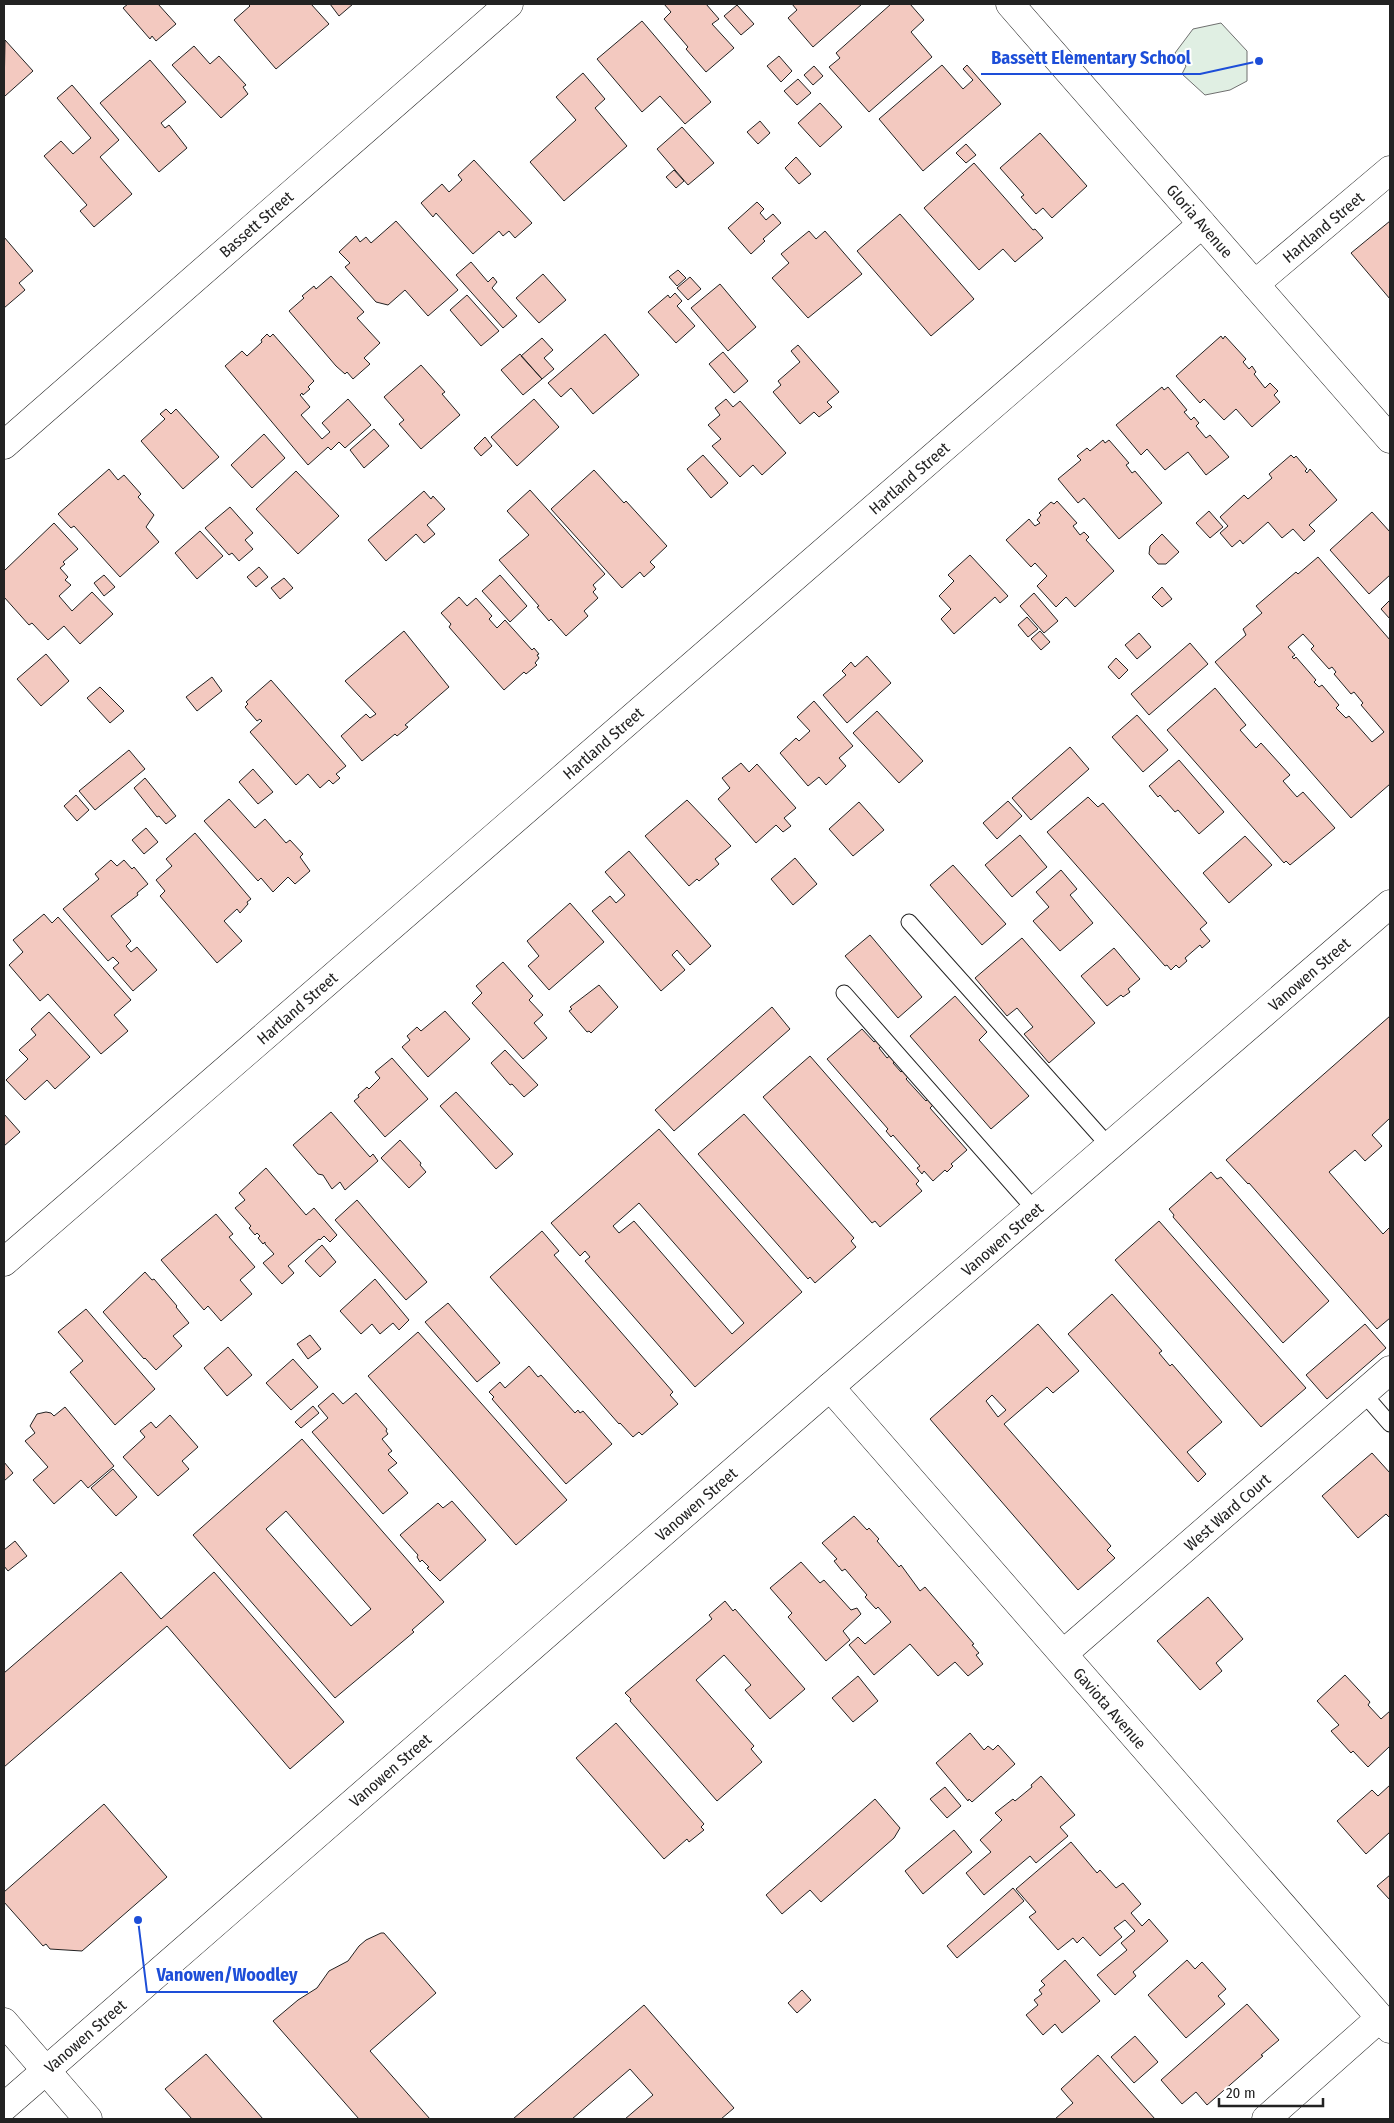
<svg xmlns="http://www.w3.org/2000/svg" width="1394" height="2123" font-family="'Fira Sans Condensed',sans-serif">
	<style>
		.green { fill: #e0efe3; stroke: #6f6f6f }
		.building { fill: #f3c9c0; stroke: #222; fill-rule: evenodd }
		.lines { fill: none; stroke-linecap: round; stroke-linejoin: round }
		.service-casing { stroke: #222; stroke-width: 17 }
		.minor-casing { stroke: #222; stroke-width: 29 }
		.tertiary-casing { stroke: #222; stroke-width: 29 }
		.secondary-casing { stroke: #222; stroke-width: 29 }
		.primary-casing { stroke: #222; stroke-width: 29 }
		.service { stroke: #fff; stroke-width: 15 }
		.minor { stroke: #fff; stroke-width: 28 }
		.tertiary { stroke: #fff; stroke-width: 28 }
		.secondary { stroke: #fff; stroke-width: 28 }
		.primary { stroke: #fff; stroke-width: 28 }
		.labels { text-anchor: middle; stroke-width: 4; stroke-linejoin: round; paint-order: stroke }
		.street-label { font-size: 16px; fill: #222; stroke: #fff }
		.leader { fill: none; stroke: #1d4ed8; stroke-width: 2 }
		.callout-dot { fill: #1d4ed8; stroke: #fff; stroke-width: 2 }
		.callout-label { font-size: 18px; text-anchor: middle; font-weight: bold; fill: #1d4ed8; stroke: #fff; stroke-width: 4; stroke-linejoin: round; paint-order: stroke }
	</style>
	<rect width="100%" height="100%" fill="#fff"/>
	<!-- green -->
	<path class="green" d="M1221 23 1247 51V81L1230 90 1205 95 1182 74 1186 66 1175 53 1193 29Z"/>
	<!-- building -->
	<path class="building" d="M128 4H158L176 24 156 41 152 36 150 39 123 8Z
		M248 4H311L329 24 276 69 234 20 250 6Z
		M330 4H353L339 16Z
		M664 4H706L719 19 712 24 734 48 706 72 686 49 688 47 664 19 671 12Z
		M792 4H862L813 47 788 18 797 10Z
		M891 4H910L924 20 911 32 932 57 869 112 829 67 840 58 836 53Z
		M737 5 754 24 741 35 724 16Z
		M642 21 711 102 685 124 660 96 642 112 597 59Z
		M5 40 33 71 5 96 4 95Z
		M194 46 210 64 219 56 246 85 243 87 248 94 221 118 172 65Z
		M779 56 792 71 781 82 767 66Z
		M150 60 186 102 161 123 165 128 169 125 187 148 159 172 100 103Z
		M942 65 963 89 973 80 963 69 967 65 1001 104 923 171 879 119Z
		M814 66 823 76 813 85 804 75Z
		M583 73 605 99 595 108 627 146 564 201 530 162 576 120 556 97Z
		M798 79 811 93 797 105 784 91Z
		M72 85 119 140 100 157 132 194 94 227 80 211 87 205 44 156 61 141 73 154 91 138 57 98Z
		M820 103 842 127 820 147 798 123Z
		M760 121 770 133 758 144 747 132Z
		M682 127 714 163 688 185 657 149Z
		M1040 133 1087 186 1052 218 1043 208 1036 214 1021 197 1024 195 1000 168Z
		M966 144 976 155 966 163 956 153Z
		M796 157 811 174 799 184 785 168Z
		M474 160 532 223 515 238 509 231 503 236 499 231 473 254 436 213 433 217 421 203 442 184 449 192 462 180 458 175Z
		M974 163 1033 230 1035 229 1043 238 1015 262 1003 249 979 270 924 208Z
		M674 170 684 181 676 188 666 177Z
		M757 202 764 209 760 213 766 220 773 214 781 223 763 239 765 241 751 254 728 228Z
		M900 214 974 299 931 336 857 251Z
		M396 221 458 290 428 316 405 290 388 305 376 302 345 267 350 263 339 252 356 236 360 242 366 237 371 243Z
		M1390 221V299L1351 253Z
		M809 231 816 239 825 231 862 274 808 318 772 278 789 263 781 254Z
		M4 237 33 271 19 283 25 290 4 308Z
		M471 262 488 282 493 277 497 282 492 288 517 316 503 328 456 275Z
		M678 270 686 278 677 286 669 277Z
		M543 274 566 300 539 323 516 298Z
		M331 276 364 312 357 318 380 343 364 358 370 364 353 379 347 372 345 374 336 366 289 311 304 298 302 296 314 286 316 289Z
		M690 277 701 289 688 300 677 288Z
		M720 284 756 327 728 351 691 308Z
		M675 293 682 301 677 306 695 326 676 343 648 312 668 295 670 298Z
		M467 295 499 331 481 346 450 310Z
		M267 334 270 337 273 334 314 381 308 387 310 389 303 395 302 393 300 395 310 407 301 415 322 439 330 432 322 423 348 399 371 425 345 448 339 442 331 450 328 447 308 465 225 366 242 351 247 356 262 342 261 340Z
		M605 334 639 375 593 414 571 388 561 397 548 383Z
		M1221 336 1223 339 1225 336 1246 359 1243 362 1249 369 1252 366 1256 372 1254 374 1265 388 1270 383 1278 391 1274 395 1280 402 1252 427 1236 409 1224 420 1204 399 1200 403 1176 376Z
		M542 338 553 350 544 358 554 369 542 379 521 356Z
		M798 345 839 392 827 402 832 407 819 417 814 412 800 424 773 392 781 385 778 381 800 362 791 351Z
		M723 352 748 381 734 393 709 364Z
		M520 354 542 379 523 395 501 370Z
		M421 365 445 392 442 394 460 415 421 449 399 424 404 420 384 397Z
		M1162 387 1164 390 1168 387 1187 410 1184 412 1191 420 1194 417 1199 423 1196 426 1206 438 1210 435 1229 457 1206 475 1188 452 1165 470 1147 449 1141 455 1116 425Z
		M534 399 559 427 517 466 491 437Z
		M726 399 733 407 740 401 786 453 762 475 753 465 740 477 712 446 721 439 708 425 720 415 715 408Z
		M166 409 171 414 176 409 219 457 183 489 141 441 165 419 160 414Z
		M374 429 389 446 364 468 350 450Z
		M264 434 285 458 252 488 231 465Z
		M485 437 492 446 481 456 474 448Z
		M1103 440 1105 443 1109 440 1129 463 1126 465 1132 473 1135 471 1162 503 1119 539 1084 498 1078 503 1058 479 1081 460 1077 456 1087 448 1090 451Z
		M703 455 728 483 711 498 687 469Z
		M1291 455 1294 458 1296 456 1307 469 1305 471 1307 473 1310 469 1337 500 1309 525 1315 531 1304 541 1293 529 1282 538 1268 522 1243 544 1240 540 1232 547 1220 533 1228 526 1220 517 1244 495 1248 499 1272 478 1269 474Z
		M109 469 118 480 124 475 141 494 138 497 154 515 146 527 159 542 120 577 74 526 71 528 58 514Z
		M594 470 624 503 626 501 667 546 650 562 655 567 644 577 640 572 622 588 551 509Z
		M296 471 339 516 298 554 256 509Z
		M530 490 605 574 593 585 596 589 593 592 598 598 584 611 588 616 566 636 551 619 549 621 537 607 539 606 499 560 529 535 507 511Z
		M424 491 431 499 433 496 445 509 427 525 435 534 424 543 416 534 386 561 368 540Z
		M1057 501 1077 523 1073 526 1080 535 1084 532 1089 537 1086 540 1114 571 1075 607 1066 597 1056 607 1037 586 1047 576 1035 563 1031 567 1006 540 1029 519 1035 526 1040 523 1037 520 1041 515 1039 513 1051 502 1054 504Z
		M230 507 253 533 245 540 253 549 239 561 232 553 229 555 205 528Z
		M1209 511 1223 527 1210 538 1196 523Z
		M1372 512 1390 532V575L1369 594 1330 550Z
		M54 523 78 549 63 562 65 564 60 568 68 577 65 580 71 585 59 596 72 611 92 592 113 614 80 644 64 626 48 640 32 623 29 625 4 597V571Z
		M200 531 223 556 197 579 175 553Z
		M1162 534 1179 552 1166 564H1158L1149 554 1150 546Z
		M970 555 1008 596 1000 603 995 597 954 634 941 619 951 609 939 596 954 581 948 575Z
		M1318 557 1390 640V784L1351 818 1215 662 1246 635 1243 629 1262 613 1256 606 1296 572 1298 574ZM1303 634 1314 646 1311 649 1329 669 1332 667 1336 672 1334 674 1351 694 1354 692 1363 703 1361 705 1384 732 1372 742 1349 716 1346 718 1336 708 1339 705 1322 685 1319 687 1314 682 1316 680 1296 657 1294 659 1292 657 1295 655 1288 647Z
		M259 567 268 577 256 587 247 577Z
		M104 575 115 587 104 596 94 583Z
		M500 575 527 606 510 622 482 591Z
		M284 578 293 588 280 599 271 588Z
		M1162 587 1172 599 1162 607 1152 597Z
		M1034 593 1058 621 1044 633 1020 606Z
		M459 597 467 606 476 598 492 616 489 619 497 628 505 620 532 650 534 648 539 654 537 655 539 658 535 663 537 665 526 674 524 672 504 690 449 627 451 624 441 613Z
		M1390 600V619L1381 609Z
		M1027 617 1038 629 1028 637 1018 625Z
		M404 631 449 687 405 725 408 727 397 736 395 734 362 761 341 736 366 714 370 718 376 714 345 681Z
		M1040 631 1050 642 1041 650 1031 639Z
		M1139 633 1151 647 1137 659 1125 645Z
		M1190 643 1208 664 1149 715 1131 694Z
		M46 654 69 681 41 706 17 679Z
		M867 656 891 683 847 723 823 695 846 675 842 671 851 662 855 667Z
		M1116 658 1128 670 1119 679 1108 667Z
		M212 677 222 691 197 711 186 697Z
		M271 680 346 766 336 774 340 778 333 784 329 780 320 788 308 774 296 785 250 732 262 721 260 719 257 721 245 707 248 704 246 702Z
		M100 687 124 711 110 723 87 698Z
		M1215 688 1246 725 1240 730 1256 748 1261 743 1290 775 1283 781 1297 797 1303 792 1335 828 1290 865 1286 861 1284 863 1167 730Z
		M814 701 853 746 839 758 846 766 826 785 819 777 808 786 780 753 796 738 799 741 810 731 797 717Z
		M877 711 923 761 899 783 853 733Z
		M1137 715 1168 750 1143 772 1112 737Z
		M1070 747 1089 769 1031 820 1012 798Z
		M129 750 145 769 95 810 79 791Z
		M1179 760 1224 812 1199 834 1178 810 1175 812 1160 795 1158 797 1149 786Z
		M741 763 749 772 757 764 796 808 784 818 791 826 783 832 776 825 756 843 718 799 730 788 722 778Z
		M253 769 273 792 258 804 239 782Z
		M145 778 176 816 166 824 159 816 157 817 134 788Z
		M76 795 89 810 77 821 64 806Z
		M1088 797 1098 807 1103 803 1207 923 1200 929 1210 941 1202 948 1200 945 1185 958 1187 961 1179 968 1176 965 1171 970 1167 965 1165 966 1047 832Z
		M229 799 255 828 265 819 286 843 290 840 303 854 300 857 310 871 295 884 288 877 273 892 261 878 258 881 204 821Z
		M687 800 731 846 715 859 719 864 699 881 697 879 689 886 645 836Z
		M1008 801 1022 816 997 839 983 823Z
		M859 802 884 830 853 856 829 829Z
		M146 828 158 842 144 854 132 840Z
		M195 833 251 899 247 902 248 904 240 913 237 909 224 921 242 941 217 963 160 896 165 891 156 880 172 866 166 859Z
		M1020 835 1047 867 1012 897 985 865Z
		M1245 836 1272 865 1229 903 1203 873Z
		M629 851 711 946 690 965 677 950 672 955 685 970 661 991 592 911 610 896 616 903 625 895 605 872Z
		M795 858 817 884 793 905 771 879Z
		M111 860 117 866 124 860 132 869 134 867 148 884 137 893 138 895 111 916 131 941 126 946 131 952 137 947 157 970 133 991 113 968 119 963 113 957 108 961 63 909 99 879 95 874Z
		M953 865 1006 924 982 945 930 885Z
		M1061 870 1077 889 1070 895 1093 923 1060 951 1033 921 1049 907 1036 892Z
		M570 903 604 942 549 990 528 966 539 956 527 941Z
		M44 914 52 923 58 917 131 1000 114 1015 128 1031 101 1054 48 994 40 1001 9 965 23 952 13 940Z
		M870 935 922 997 898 1018 845 956Z
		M1022 938 1095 1023 1049 1063 1024 1034 1033 1027 1017 1008 1007 1016 975 978Z
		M1114 948 1140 979 1128 989 1130 992 1123 997 1121 995 1107 1006 1081 976Z
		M503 962 533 996 529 1000 543 1015 534 1023 547 1038 523 1059 472 1003 482 993 476 986Z
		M599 985 618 1007 591 1033 589 1031 587 1032 569 1011 572 1009 570 1007Z
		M955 996 987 1032 979 1040 1029 1096 991 1129 910 1036Z
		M772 1007 790 1029 674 1131 655 1110Z
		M445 1011 470 1039 428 1077 402 1047 410 1040 407 1036 417 1027 421 1031Z
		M49 1012 90 1057 55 1089 47 1080 25 1100 6 1080 28 1059 19 1050 36 1035 31 1029Z
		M1390 1016V1118L1372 1135 1382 1146 1365 1161 1355 1150 1329 1172 1383 1234 1390 1227V1318L1377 1329 1249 1183 1248 1184 1226 1160Z
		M862 1029 874 1042 879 1038 884 1044 879 1048 887 1058 892 1054 897 1060 893 1063 901 1072 905 1068 911 1074 906 1079 926 1101 930 1097 935 1103 930 1108 967 1150 951 1164 953 1166 947 1172 945 1170 933 1181 924 1171 922 1174 917 1168 920 1166 893 1135 891 1137 886 1131 888 1129 827 1059Z
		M505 1050 538 1085 524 1097 512 1084 510 1085 491 1063Z
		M810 1056 919 1181 916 1184 922 1191 880 1227 875 1221 872 1223 763 1097Z
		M392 1058 428 1099 385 1137 354 1101 359 1097 358 1095 367 1087 369 1089 380 1078 375 1072Z
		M456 1092 513 1154 496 1169 440 1106Z
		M331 1112 370 1157 373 1154 378 1161 345 1190 340 1182 332 1189 323 1175 318 1174 293 1145Z
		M4 1114 20 1132 4 1146Z
		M744 1114 854 1238 851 1241 856 1247 815 1283 810 1277 808 1279 698 1154Z
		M659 1129 802 1292 695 1387 585 1261 590 1257 585 1251 580 1256 551 1223ZM639 1203 744 1323 732 1334 634 1221 619 1233 613 1226Z
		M400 1140 421 1163 420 1165 426 1172 409 1188 381 1158Z
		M266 1168 306 1215 314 1208 337 1235 330 1242 324 1236 320 1240 319 1239 288 1266 294 1273 282 1284 263 1263 274 1254 265 1244V1242L263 1244 258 1238 260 1236 257 1233 255 1235 249 1228 251 1226 235 1208 245 1200 239 1193Z
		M1211 1172 1217 1179 1221 1177 1329 1301 1283 1343 1173 1217 1174 1215 1169 1209Z
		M357 1200 427 1282 406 1300 335 1220Z
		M216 1214 233 1234 229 1237 255 1267 240 1280 252 1294 221 1321 208 1306 204 1310 161 1260Z
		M1159 1221 1306 1388 1261 1427 1115 1260Z
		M542 1231 559 1251 554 1255 673 1392 670 1395 678 1404 642 1435 639 1432 633 1437 620 1423 619 1424 490 1277Z
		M322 1245 336 1262 320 1277 305 1261Z
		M145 1272 152 1280 154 1279 177 1306 176 1307 189 1323 173 1336 182 1346 156 1370 145 1358 144 1359 103 1312Z
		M375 1279 409 1320 399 1330 393 1323 380 1334 372 1324 361 1334 340 1311Z
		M1112 1294 1162 1351 1159 1353 1170 1366 1172 1364 1222 1422 1187 1452 1206 1474 1198 1482 1068 1334Z
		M448 1303 500 1363 477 1382 425 1322Z
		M86 1309 155 1389 115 1425 70 1372 83 1361 58 1332Z
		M1038 1324 1079 1371 1053 1393 1047 1387 1004 1424 1111 1546 1107 1550 1115 1558 1078 1590 930 1419ZM992 1395 1006 1410 998 1417 986 1401Z
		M1365 1324 1386 1348 1327 1399 1306 1375Z
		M418 1332 567 1500 516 1545 368 1376Z
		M310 1335 321 1349 308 1359 297 1344Z
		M228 1347 252 1375 227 1396 204 1368Z
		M293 1359 318 1387 291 1410 266 1383Z
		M529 1366 538 1377 541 1375 575 1413 578 1410 580 1413 583 1411 612 1444 566 1484 492 1399 494 1397 489 1392 500 1382 505 1388Z
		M333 1393 343 1404 356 1393 387 1429 386 1431 388 1434 382 1439 392 1451 388 1454 397 1463 388 1470 408 1493 383 1514 312 1432 328 1418 318 1406Z
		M313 1406 319 1413 301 1428 295 1422Z
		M65 1407 114 1466 88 1488 81 1480 54 1504 33 1480 48 1467 25 1441 35 1433 30 1426 37 1414 46 1412 51 1413 54 1416Z
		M170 1415 198 1447 182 1461 189 1469 158 1496 123 1457 145 1437 140 1431 151 1422 156 1428Z
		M302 1439 444 1602 412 1630 414 1632 335 1698 193 1535ZM286 1511 371 1609 351 1626 266 1529Z
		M1372 1453 1390 1473V1518L1386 1514 1358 1538 1322 1496Z
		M4 1462 13 1473 4 1481Z
		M113 1469 137 1497 116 1516 91 1488Z
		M452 1501 486 1540 440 1581 427 1568 429 1567 422 1560 420 1562 417 1557 418 1555 400 1535 438 1503 443 1508Z
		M854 1516 867 1530 869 1528 879 1539 877 1541 899 1567 901 1565 920 1591 925 1587 974 1644 972 1645 979 1653 976 1655 983 1664 968 1676 955 1662 938 1676 910 1644 874 1675 849 1645 858 1637 865 1644 891 1622 878 1607 876 1609 865 1597 867 1595 845 1569 842 1571 834 1561 837 1559 822 1543Z
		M15 1541 27 1556 8 1571 4 1566V1550Z
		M801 1562 820 1583 824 1580 851 1610 857 1608 861 1614 843 1631 850 1640 826 1661 788 1617 792 1613 770 1588Z
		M121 1572 161 1619 214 1572 344 1722 290 1769 167 1626 4 1767V1673Z
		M1208 1597 1243 1639 1216 1663 1222 1671 1200 1690 1157 1641Z
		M725 1601 733 1611 735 1609 805 1689 770 1719 745 1690 751 1685 724 1655 696 1680 754 1746 751 1749 762 1762 717 1801 630 1701 631 1699 625 1693 712 1619 709 1615Z
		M1345 1675 1370 1702 1368 1705 1381 1719 1390 1711V1746L1368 1767 1353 1751 1351 1753 1331 1731 1339 1725 1317 1701Z
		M858 1676 878 1701 853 1722 832 1698Z
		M616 1723 704 1824 701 1827 704 1830 689 1842 687 1839 664 1859 576 1758Z
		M970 1733 984 1750 988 1746 993 1750 998 1745 1015 1764 972 1802 969 1799 968 1801 936 1763Z
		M1041 1776 1075 1815 1060 1827 1068 1836 1036 1863 1030 1856 984 1895 966 1873 991 1852 980 1840 1002 1820 995 1813 1013 1799 1015 1801 1032 1787 1031 1785Z
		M1390 1785V1832L1366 1854 1337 1821 1372 1790 1378 1796Z
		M945 1787 961 1806 947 1818 930 1799Z
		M875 1799 900 1828 894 1838 821 1902 810 1890 782 1914 766 1895Z
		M104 1804 167 1877 82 1951 50 1949 46 1944 43 1946 4 1902V1892Z
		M954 1830 972 1852 923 1894 905 1871Z
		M1071 1842 1097 1873 1100 1870 1116 1888 1123 1883 1141 1904 1131 1913 1142 1926 1149 1919 1168 1941 1133 1972 1136 1976 1115 1995 1097 1975 1127 1950 1121 1943 1135 1931 1125 1920 1114 1928 1122 1937 1100 1956 1083 1937 1077 1943 1073 1938 1058 1950 1029 1917 1036 1912 1016 1889Z
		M1390 1875V1900L1377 1886Z
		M1013 1888 1024 1901 957 1958 947 1946Z
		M381 1933H384L436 1993 370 2051 430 2119H359L273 2021 298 2000 317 1988 329 1971 348 1961 359 1946 366 1940Z
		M1065 1960 1100 2001 1062 2033 1055 2024 1043 2035 1026 2015 1038 2005 1034 2000 1042 1994 1039 1990 1045 1985 1041 1981Z
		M1187 1960 1195 1969 1202 1962 1226 1989 1218 1996 1225 2004 1186 2038 1148 1995Z
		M802 1990 811 2000 797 2013 788 2003Z
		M1247 2004 1279 2040 1261 2055 1263 2056 1207 2105 1196 2092 1182 2104 1161 2080Z
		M644 2005 734 2108 721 2119H625L653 2095 630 2069 572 2119H513Z
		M1135 2036 1158 2062 1134 2083 1111 2057Z
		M206 2054 263 2119H192L165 2089Z
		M1098 2055 1155 2119H1055L1073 2103 1061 2089Z"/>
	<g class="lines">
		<defs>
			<path id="service" d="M909 922 1109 1146
				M844 993 1035 1210
				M1363 1393 1390 1424"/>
			<path id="minor" d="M1255 284 1390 170
				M4 445 509 4
				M4 1262 1202 224
				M830 1387 1390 2029
				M1063 1654 1390 1370
				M1266 2119 1380 2018"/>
			<path id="tertiary" d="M1010 4 1390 439"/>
			<path id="secondary" d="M4 2107 830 1387 1390 904"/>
			<path id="primary" d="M4 2022 88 2119"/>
		</defs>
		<!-- service casing -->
		<use href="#service" class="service-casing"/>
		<!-- minor casing -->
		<use href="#minor" class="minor-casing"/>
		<!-- tertiary casing -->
		<use href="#tertiary" class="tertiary-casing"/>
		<!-- secondary casing -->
		<use href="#secondary" class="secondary-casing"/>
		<!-- primary casing -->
		<use href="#primary" class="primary-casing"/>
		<!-- service -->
		<use href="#service" class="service"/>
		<!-- minor -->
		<use href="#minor" class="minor"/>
		<!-- tertiary -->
		<use href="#tertiary" class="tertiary"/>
		<!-- secondary -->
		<use href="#secondary" class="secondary"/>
		<!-- primary -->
		<use href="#primary" class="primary"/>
	</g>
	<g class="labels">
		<!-- street labels -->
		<g class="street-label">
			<text transform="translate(1200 221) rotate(49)" y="6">Gloria Avenue</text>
			<text transform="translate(256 224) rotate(-41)" y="6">Bassett Street</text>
			<text transform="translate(1323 227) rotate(-40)" y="6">Hartland Street</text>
			<text transform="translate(909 478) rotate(-41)" y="6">Hartland Street</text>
			<text transform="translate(603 743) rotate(-41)" y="6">Hartland Street</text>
			<text transform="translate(1309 974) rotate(-41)" y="6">Vanowen Street</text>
			<text transform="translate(297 1008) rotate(-41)" y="6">Hartland Street</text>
			<text transform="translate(1002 1239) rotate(-41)" y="6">Vanowen Street</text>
			<text transform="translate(696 1504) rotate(-41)" y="6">Vanowen Street</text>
			<text transform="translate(1227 1512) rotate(-41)" y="6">West Ward Court</text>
			<text transform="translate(1110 1708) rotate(49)" y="6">Gaviota Avenue</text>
			<text transform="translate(390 1770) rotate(-41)" y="6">Vanowen Street</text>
			<text transform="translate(85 2036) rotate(-41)" y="6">Vanowen Street</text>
		</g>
	</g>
	<!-- callouts -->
	<path class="leader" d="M1259 61L1200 74H981M138 1920L147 1992H308"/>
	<g class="callout-dot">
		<circle cx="1259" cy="61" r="5"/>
		<circle cx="138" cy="1920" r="5"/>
	</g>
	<g class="callout-label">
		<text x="1091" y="64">Bassett Elementary School</text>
		<text x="227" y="1981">Vanowen/Woodley</text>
	</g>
	<!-- border -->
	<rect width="1394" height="2123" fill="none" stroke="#222222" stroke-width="10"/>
	<!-- scale -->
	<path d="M1219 2098v8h104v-8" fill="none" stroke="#222222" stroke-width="2.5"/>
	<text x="1226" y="2098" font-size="15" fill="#222222" stroke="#ffffff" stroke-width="4" paint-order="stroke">20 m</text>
</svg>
